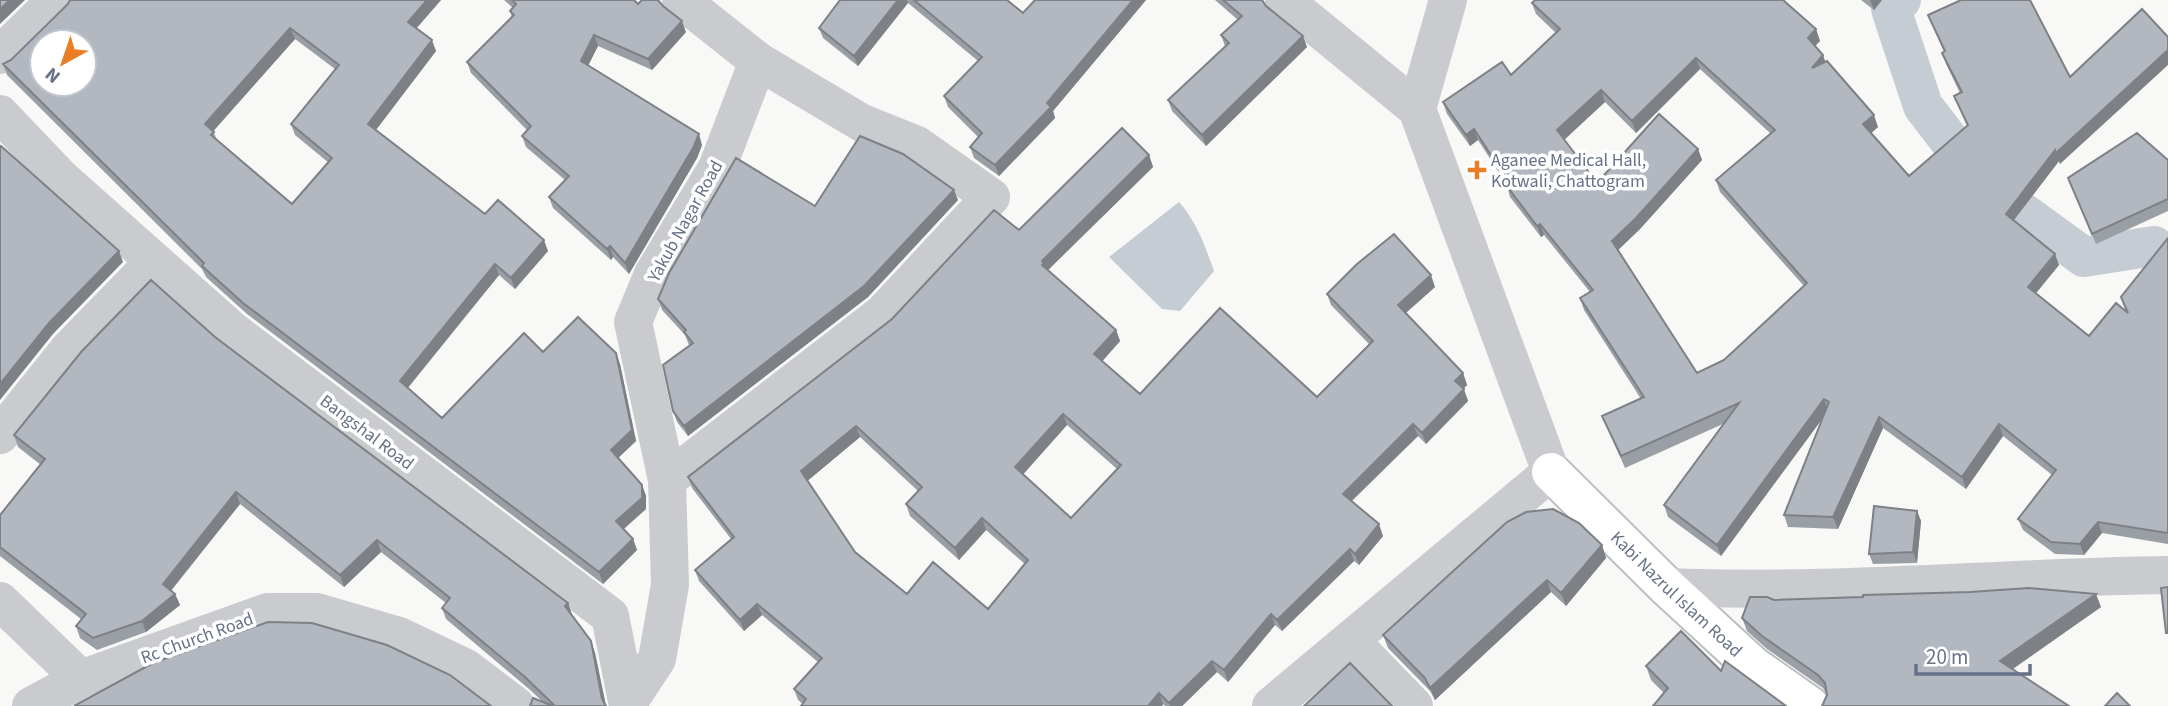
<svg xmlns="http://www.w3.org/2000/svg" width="2168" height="706" font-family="'Source Sans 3',sans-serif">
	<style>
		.water { fill: #c6ccd3 }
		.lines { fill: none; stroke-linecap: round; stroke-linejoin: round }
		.canal { stroke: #c6ccd3; stroke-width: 40 }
		.major-casing { stroke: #bbbec2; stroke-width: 42 }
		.minor { stroke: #c9cbcf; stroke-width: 38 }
		.major { stroke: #fff; stroke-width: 38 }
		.wall { fill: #9a9ea5; fill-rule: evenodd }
		.shaded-wall { fill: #7d8186 }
		.building { fill: #b3b8c0; stroke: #7d8186; stroke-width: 2; fill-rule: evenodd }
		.poi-dot { fill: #e97e25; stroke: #fff; stroke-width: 2.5 }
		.labels { text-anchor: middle; stroke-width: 7; stroke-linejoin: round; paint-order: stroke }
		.poi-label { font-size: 18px; fill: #677288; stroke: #fff; text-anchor: start }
		.street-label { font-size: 18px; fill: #677288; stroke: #fff }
	</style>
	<rect width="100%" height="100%" fill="#f8f9f6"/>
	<!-- water -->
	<path class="water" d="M1179 202C1197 222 1205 246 1214 271L1180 311 1162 309 1109 257Z"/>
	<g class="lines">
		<!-- canal -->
		<path class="canal" d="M1901 0 1891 9 1923 106 1982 183 2084 257 2154 246 2168 258"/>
		<defs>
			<g id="major">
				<path id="s1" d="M1551 472 1667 587 1753 666 1810 706"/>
			</g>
		</defs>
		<!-- major casing -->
		<use href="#major" class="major-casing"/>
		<!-- minor -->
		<path class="minor" d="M1284 0 1417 109
			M0 55 56 0
			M0 114 62 179 233 331 610 616 628 706
			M0 435 70 348 154 262
			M667 480 883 313 991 197 917 145 862 123 758 61
			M1667 587C1834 594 2001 577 2168 575
			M0 601 81 679
			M1350 640 1414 706
			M628 703 657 659 670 585 667 480 633 322 653 274 717 168 758 61 681 0
			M31 706 81 679 268 612H317L399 636 466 668 516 706
			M1271 706 1551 472 1417 109 1448 0"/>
		<!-- major -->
		<use href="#major" class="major"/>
	</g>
	<!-- wall -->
	<path class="wall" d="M441 0 416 29 436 51 376 130 485 214 548 251 515 289 499 275 408 388 442 418 543 352 620 364 636 441 618 458 642 485 646 496V509L624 529 633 539 637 550 603 584 247 314 206 277 202 269 7 75 3 64 11 60 68 4ZM295 39 335 69 291 124 295 135 329 163 292 204 217 140 213 131Z
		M504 0H634L638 4 686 32 652 70 598 46 588 65 702 145 697 158 629 274 613 257 611 260 553 208 549 197 565 180 526 147 522 136 527 130 471 73 467 62 512 17 510 11 513 8Z
		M840 0H1007L1023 13 1035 0H1146L1053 111 1055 118 999 176 974 158 970 147 978 137 948 107 944 96 978 61 908 3 858 66 823 38 819 28Z
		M1215 0H1263L1266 6 1307 47 1206 146 1172 111 1168 100 1225 46 1221 35 1238 20Z
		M1861 0H1882L1874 10Z
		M2030 0 2060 164 2059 161 2014 220 2059 265 2036 293 2089 336 2126 312 2121 297 2168 238V544L2102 533 2084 555 2055 554 2023 530 2018 519 2052 475 2003 436 1966 489 1883 428 1838 529 1788 527 1784 515 1822 419 1721 556 1668 517 1664 505 1725 423 1625 468 1602 416 1641 399 1584 310 1580 298 1590 292 1544 235 1541 237 1510 197 1507 185 1478 140 1470 146 1447 114 1443 102 1511 75 1556 33 1536 14 1532 3 1816 29 1820 41 1815 46 1823 55 1825 62 1878 127 1871 133 1909 176 1967 126 1954 96 1960 93 1946 64 1942 53 1944 52 1928 15ZM1700 69 1770 133 1716 180 1720 192 1804 286 1724 360 1697 373 1618 250 1640 229 1702 160 1698 149 1597 183 1564 139 1605 102 1636 133Z
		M1149 155 1153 167 1048 270 1116 330 1120 341 1102 361 1140 394 1317 397 1369 344 1331 305 1327 294 1435 287 1406 313 1463 373 1467 385 1463 389 1468 401 1426 444 1418 436 1352 501 1383 536 1359 565 1354 561 1282 631 1275 625 1228 682 1217 672 1182 706H1165L1163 704 1162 706H801L803 704 798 700 794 689 818 662 762 615 744 631 699 581 695 570 731 539 692 488 688 477 892 319 1019 230ZM1067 425 1117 469 1071 518 1023 474ZM860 437 918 491 906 504 910 516 959 560 986 530 1025 564 988 609 907 594 855 552 807 481Z
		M2168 160V211L2096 244 2068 178Z
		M958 200 868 297 688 436 677 422 673 411 689 345 685 335 662 310 658 299 815 206Z
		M215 337 568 603 572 615 591 641 595 653 606 706H530L543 702 529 689 446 619 442 608 446 603 381 552 344 587 240 504 171 591 175 594 180 605 146 632 97 650 80 638 76 626 81 619 0 556V515L41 465 18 447 14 435Z
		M1917 511 1921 521 1917 563 1873 564 1869 554Z
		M1602 545 1606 558 1566 606 1551 592 1435 700 1430 691 1388 648 1383 635Z
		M1774 600 2101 607 2013 669 1823 705 1827 695 1826 693 1823 688 1767 649 1747 631 1742 618Z
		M1646 666 1721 671 1664 693 1651 680Z"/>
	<!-- shaded-wall -->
	<path class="shaded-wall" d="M10 0H25L0 24V9Z
		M427 0H441L412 33 408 22Z
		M898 0H907L908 3 858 66 854 56Z
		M1133 0H1146L1053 111 1055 118 999 176 995 165Z
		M1870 0H1882L1874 10Z
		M682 21 686 32 652 70 648 59Z
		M290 28 295 39 209 136 205 124Z
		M1816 29 1820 41 1812 49 1808 38Z
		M594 35 598 46 585 72 581 61Z
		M1303 36 1307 47 1206 146 1202 135Z
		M432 40 436 51 372 135 368 124Z
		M2168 50V65L2060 164 2056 153Z
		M1823 55 1827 67 1812 68Z
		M1696 58 1700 69 1636 133 1632 121Z
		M1601 90 1605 102 1562 142 1557 130Z
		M1874 115 1878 127 1868 136 1863 124Z
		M1474 129 1478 140 1470 146 1466 135Z
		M699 134 702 145 697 158 629 274 625 263Z
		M1698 149 1702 160 1640 229 1616 252 1612 241Z
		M2055 150 2059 161 2010 225 2006 214Z
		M1149 155 1153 167 1047 271 1042 265V261Z
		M954 190 958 200 868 297 688 436 684 426Z
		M1540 224 1544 235 1541 237 1537 226Z
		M544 240 548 251 515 289 511 278Z
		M610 246 613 257 611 260 607 249Z
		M119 251 123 262 53 334 0 400V384L49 323Z
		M2055 254 2059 265 2032 298 2028 287Z
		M495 264 499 275 404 392 400 381Z
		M1431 275 1435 287 1402 316 1398 305Z
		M1116 330 1120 341 1099 365 1094 354Z
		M616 353 620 364 636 441 615 461 611 450Z
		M1463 373 1467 385 1460 392 1455 381Z
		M1464 389 1468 401 1426 444 1422 433Z
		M1824 399 1828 411 1721 556 1717 545Z
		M1063 414 1067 425 1019 479 1015 467Z
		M1879 417 1883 428 1838 529 1833 517Z
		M1413 424 1418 436 1347 505 1343 494Z
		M1999 424 2003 436 1966 489 1962 477Z
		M856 426 860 437 805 483 801 471Z
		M642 485 646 496V509L620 532 616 521Z
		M236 492 240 504 167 595 163 584Z
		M1917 511 1921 521 1917 563 1913 552Z
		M982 518 986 530 959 560 955 548Z
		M2098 522 2102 533 2084 555 2080 544Z
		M1379 524 1383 536 1359 565 1355 554Z
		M633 539 637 550 603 584 599 572Z
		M377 540 381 552 344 587 340 575Z
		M1602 545 1606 558 1566 606 1561 593Z
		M1350 549 1354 561 1282 631 1277 620Z
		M1547 580 1551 592 1435 700 1430 688Z
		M175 594 180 605 146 632 142 621Z
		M2096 594 2101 607 2005 674 2000 661Z
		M568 603 572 615 565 606Z
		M757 604 762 615 744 631 740 620Z
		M1271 614 1275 625 1228 682 1224 670Z
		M591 641 595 653 606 706 602 699Z
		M1212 661 1217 672 1182 706H1170L1169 703Z
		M1159 693 1163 704 1162 706H1148Z"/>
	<!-- building -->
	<path class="building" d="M0 0H10L0 9Z
		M70 0H427L408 22 432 40 368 124 485 214 498 200 544 240 511 278 495 264 400 381 442 418 524 333 543 352 578 317 616 353 632 430 611 450 642 485V498L616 521 633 539 599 572 243 303 202 266 204 263 3 64 11 60 68 4ZM290 28 339 65 291 124 332 158 292 204 211 135 214 132 205 124ZM42 42H84V84H42Z
		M512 0H634L638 4 642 0H658L663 6 682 21 648 59 594 35 581 61 699 134 693 148 625 263 610 246 607 249 549 197 569 176 522 136 531 126 467 62 514 15 510 11 516 4Z
		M840 0H898L854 56 819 28Z
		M914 0H1007L1023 13 1035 0H1133L1047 103 1051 107 995 165 970 147 982 133 944 96 982 57Z
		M1223 0H1262L1266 6 1303 36 1202 135 1168 100 1229 43 1221 35 1242 16Z
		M1535 0H1783L1816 29 1808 38 1823 55 1812 68 1827 61 1874 115 1863 124 1909 176 1968 125 1954 96 1962 92 1942 53 1945 51 1928 15 1961 0H2030L2070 77 2142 9 2168 37V50L2056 153 2055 150 2006 214 2055 254 2028 287 2089 336 2116 303 2128 313 2121 297 2168 238V533L2098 522 2080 544 2051 542 2018 519 2056 470 1999 424 1962 477 1879 417 1833 517 1784 515 1829 402 1824 399 1717 545 1664 505 1739 403 1621 456 1602 416 1644 397 1580 298 1593 290 1540 224 1537 226 1506 185 1509 183 1474 129 1466 135 1443 102 1502 62 1511 75 1560 29 1532 3ZM1696 58 1775 130 1716 180 1807 283 1724 360 1697 373 1612 241 1636 218 1698 149 1659 114 1597 183 1557 130 1601 90 1632 121Z
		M1122 128 1149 155 1042 261 1044 263 1042 265 1116 330 1094 354 1140 394 1220 308 1317 397 1373 341 1327 294 1357 264 1394 234 1431 275 1398 305 1463 373 1455 381 1464 389 1422 433 1413 424 1343 494 1379 524 1355 554 1350 549 1277 620 1271 614 1224 670 1212 661 1169 703 1159 693 1148 706H801L806 699 794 689 822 658 757 604 740 620 695 570 734 537 688 477 892 319 994 210 1019 230ZM1063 414 1121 465 1071 518 1015 467ZM856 426 922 487 906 504 955 548 982 518 1028 560 988 609 933 562 907 594 855 552 801 471Z
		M2137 133 2168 160V199L2092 234 2068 178Z
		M860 136 903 154 954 190 864 286 684 426 673 411 663 365 693 343 684 332 686 330 658 299 669 273 736 158 815 206Z
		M1 146 119 251 49 323 0 384V148Z
		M151 280 215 337 568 603 565 606 591 641 602 699 606 706H555L525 677 442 608 450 598 377 540 340 575 236 492 163 584 175 594 142 621 93 638 76 626 86 614 0 547V515L45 459 14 435 82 351Z
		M1874 506 1917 511 1913 552 1869 554Z
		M1553 509 1579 523 1602 545 1561 593 1547 580 1430 688 1425 678 1383 635 1507 522 1526 512Z
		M2168 587V633H2166L2161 588Z
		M2029 588 2096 594 2000 661 2069 706H1822L1827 695 1825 683 1818 675 1762 636 1742 618 1750 597H1767L1774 600 1863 597V595L1970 592Z
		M268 622 312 623 387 645 450 675 491 706H74L153 663Z
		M1681 631 1721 671 1725 661 1786 706H1653L1668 688 1646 666Z
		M1350 663 1392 706H1304Z
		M2117 693 2130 706H2105Z
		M533 698 553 706H530Z"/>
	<!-- markers -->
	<path class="poi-dot" d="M1473.5 159.5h7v7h7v7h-7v7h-7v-7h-7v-7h7z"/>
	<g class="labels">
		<!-- poi labels -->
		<g class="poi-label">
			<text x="1491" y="166">Aganee Medical Hall,<tspan x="1491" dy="21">Kotwali, Chattogram</tspan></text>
		</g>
		<!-- street labels -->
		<g class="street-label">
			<text transform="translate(685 221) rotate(-61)" y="6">Yakub Nagar Road</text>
			<text transform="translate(367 432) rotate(37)" y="6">Bangshal Road</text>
			<text dy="6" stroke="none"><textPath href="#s1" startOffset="175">Kabi Nazrul Islam Road</textPath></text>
			<text transform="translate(197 638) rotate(-20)" y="6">Rc Church Road</text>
		</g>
	</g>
	<!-- north arrow -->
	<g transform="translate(63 63) rotate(220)"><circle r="33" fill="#ffffff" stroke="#c2c7cf" stroke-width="2"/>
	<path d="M0-5L12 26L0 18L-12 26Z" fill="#e97e25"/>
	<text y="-10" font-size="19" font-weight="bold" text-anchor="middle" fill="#677288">N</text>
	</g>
	<!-- scale -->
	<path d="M1916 664v10h114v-10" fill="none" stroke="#677288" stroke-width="3.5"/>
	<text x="1926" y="664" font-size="21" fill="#677288" stroke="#ffffff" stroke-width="5" paint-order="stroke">20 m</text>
</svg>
